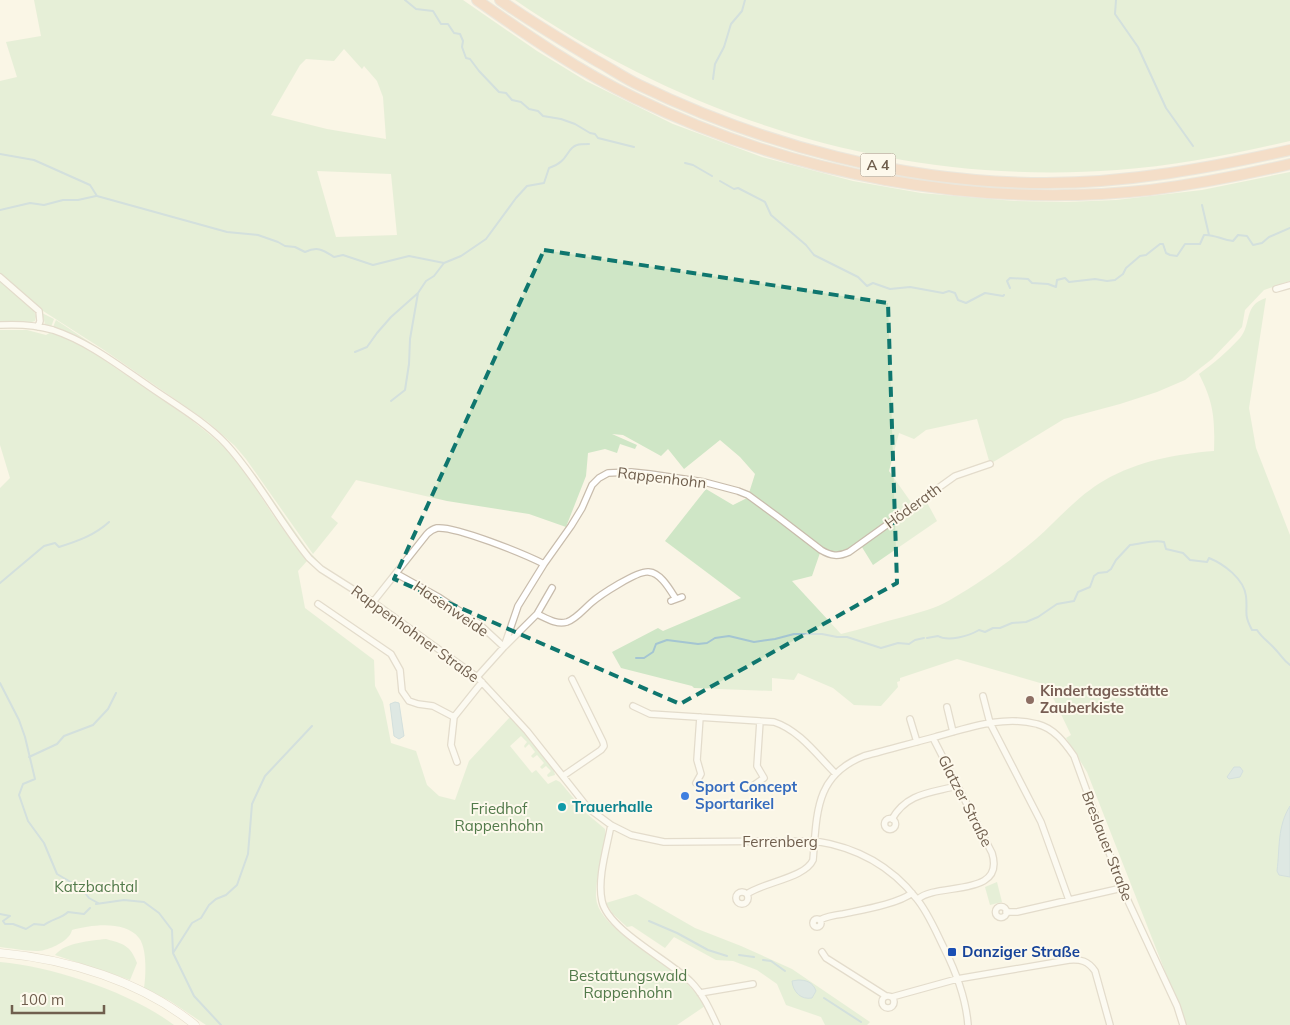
<svg xmlns="http://www.w3.org/2000/svg" width="1290" height="1025" font-family="Mulish,sans-serif">
	<style>
		.green { fill: #cfe6c6; fill-rule: evenodd }
		.water { fill: #bdd7e1; stroke: #a4c5d2 }
		.lines { fill: none; stroke-linecap: round; stroke-linejoin: round }
		.stream { stroke: #a4c5d2; stroke-width: 2 }
		.street-casing { stroke: #c8bcac; stroke-width: 8 }
		.secondary-casing { stroke: #cabdaa; stroke-width: 9 }
		.highway-casing { stroke: #dad5d1; stroke-width: 12 }
		.street { stroke: #fff; stroke-width: 5.5 }
		.secondary { stroke: #fff; stroke-width: 8 }
		.highway { stroke: #edc1a4; stroke-width: 10 }
		.marked { fill: none; stroke: #0f766e; stroke-width: 4; stroke-dasharray: 10 6; stroke-linejoin: round }
		.education-dot { fill: #8d6e63; stroke: #fdf9ec; stroke-width: 2 }
		.shop-dot { fill: #3f7fe0; stroke: #fdf9ec; stroke-width: 2 }
		.culture-dot { fill: #0f9aa8; stroke: #fdf9ec; stroke-width: 2 }
		.transit-dot { fill: #1a4fb4; stroke: #fdf9ec; stroke-width: 2 }
		.labels { text-anchor: middle; stroke-width: 4; stroke-linejoin: round; paint-order: stroke }
		.shield { fill: #fdf9ec; stroke: #9a8d7d; stroke-width: 1 }
		.shield-label { font-size: 14px; font-weight: bold; fill: #705f4e }
		.street-label { font-size: 15px; fill: #705f4e; stroke: #fdf9ec }
		.education-label { font-size: 15px; font-weight: bold; fill: #785e54; stroke: #fdf9ec; text-anchor: start }
		.shop-label { font-size: 15px; font-weight: bold; fill: #366cbe; stroke: #fdf9ec; text-anchor: start }
		.culture-label { font-size: 15px; font-weight: bold; fill: #0d838f; stroke: #fdf9ec; text-anchor: start }
		.park-label { font-size: 15px; fill: #527a4a; stroke: #fdf9ec }
		.transit-label { font-size: 15px; font-weight: bold; fill: #164399; stroke: #fdf9ec; text-anchor: start }
	</style>
	<rect width="100%" height="100%" fill="#faf5e6"/>
	<!-- green -->
	<path class="green" d="M34 0H463L537 51 586 81 673 124 762 157 853 181 921 193 1015 201 1066 202 1116 200 1202 190 1290 172V281L1264 290 1245 310 1242 327 1234 336 1212 359 1185 380 1157 392 1120 404 1064 419 990 464 977 419 926 430 914 439 899 433 889 471 913 505 924 497 937 521 873 565 860 544 841 556 821 550 812 576 792 581 841 634C862 629 883 622 903 617 920 612 935 609 950 600 980 583 1009 562 1036 539 1060 518 1077 496 1105 480 1138 461 1176 454 1214 451 1215 419 1214 403 1199 374 1213 364 1228 351 1240 338 1252 324 1243 305 1266 298L1249 408 1256 448 1290 535V806C1277 828 1281 847 1277 871L1280 875 1290 877V1025H1186L1087 772 1066 738 1071 735 1047 685 957 659 900 678V681L897 682 898 687 881 706 854 705 833 688 798 673 794 680 772 678V691L694 688 692 686 621 668 612 652 658 628 663 631 741 598 665 541 706 489 733 505 747 498 811 543 749 493 755 474 740 457 720 440 684 469 668 449 661 456 623 435 612 434 637 445 635 449 620 444 617 453 605 449 588 453 586 476 566 527 529 514 447 501 356 480 331 517 338 523 313 554 246 459 235 446 208 422 104 350 40 309 0 274V81L17 77 6 42 41 36ZM344 49 362 69 364 66 377 81 383 97 386 139 327 129 271 115 300 65 306 59 334 61ZM317 171 391 174 397 235 336 237Z
		M515 0H1290V141C1233 154 1175 166 1117 170 900 186 693 122 515 0Z
		M0 280 34 311 36 316 35 321 29 323H0Z
		M42 313 54 319 51 327 45 324Z
		M56 320 100 349 74 335 53 327Z
		M0 330H27L46 335 51 332C79 340 102 359 126 375 161 399 197 421 227 450 246 469 258 493 273 515 284 531 296 546 307 561L298 571 305 608 374 660 375 686 383 702 391 743 416 751 427 785 439 796 455 800 469 761 510 717C520 728 554 762 555 775L548 777 547 775 551 771 546 766 542 769 540 767 544 763 537 755 533 758 531 756 535 752 529 744 525 748 524 746 527 742 521 736 510 746 532 773 536 770 548 784 556 780 560 782 586 813 605 829C607 851 595 874 596 897 597 925 649 951 669 967 683 979 695 990 705 1006L677 1025H206L170 1001 144 988C146 975 147 948 139 938 125 920 91 925 72 930 70 940 53 948 44 950 36 953 10 948 0 947V488L10 478 0 445Z
		M255 474 308 550 320 563 319 564 306 551 254 475Z
		M997 882 1002 902 990 905 985 887Z
		M636 894 695 928 741 946 792 969 870 1022 867 1025H825L821 1017 786 1005 777 984 757 970 733 961 716 960 674 937 665 948 632 926 627 927 613 914 606 903Z
		M106 939C124 944 130 945 137 963L130 980 55 955C66 942 90 941 106 939Z
		M0 962C54 967 130 992 174 1025H0Z"/>
	<!-- water -->
	<path class="water" d="M395 702 399 703 404 736 399 739 394 736 390 704Z
		M1234 767H1240L1243 771 1240 777 1229 779 1227 777Z
		M1290 806V877L1279 875 1277 871C1280 848 1277 827 1290 806Z
		M798 980C806 980 813 982 816 991L812 998C801 1000 793 992 792 981Z"/>
	<g class="lines">
		<!-- stream -->
		<path class="stream" d="M405 0 416 9 433 11 441 24H448L454 33 460 34 463 41 462 47 466 58 470 59 479 71 499 92 506 93 512 100 521 102 529 109 538 111 543 116 561 119 575 124 590 133 595 134 598 138 634 147
			M1116 0 1115 14 1138 47 1166 108 1193 146
			M713 79 715 64 724 47 731 24 742 11 745 0
			M0 154 34 160 90 185 97 196 227 232 258 235 278 242 285 246 295 247 305 252C318 246 323 250 334 257L343 255 373 265 409 256 444 263 461 256 486 239 516 198 527 186 544 183 549 168C569 162 566 148 577 145 580 144 586 144 589 144
			M685 163 693 165 712 176
			M720 181 734 189 738 188 765 202 771 215 806 245 814 255 858 277 867 286 873 283 890 289 910 287 943 293 949 291 955 293 958 300 966 303 985 293 1003 296 1004 295
			M1202 205 1209 235
			M0 210 30 203 44 205 63 200H78L96 196
			M1010 288 1007 281 1010 278 1028 279 1032 283 1048 284 1056 287 1057 280 1065 278 1069 282 1095 279 1107 281 1115 280 1123 274 1126 268 1140 256 1146 255 1160 244H1163L1166 253 1170 255 1177 256 1185 244H1200L1204 235C1214 234 1222 240 1233 241L1238 235 1247 236 1253 245 1262 243 1269 237 1290 228
			M355 352 367 347 377 333 391 317 418 293
			M391 401 405 390 409 364 410 339 418 293 426 281 434 276 444 263
			M0 583 44 546 55 543 59 547C78 541 95 535 109 522
			M927 638 938 636C948 642 969 636 979 630L985 632 993 628H1000L1012 623 1026 622 1038 617 1057 604 1074 601 1078 592 1090 587 1094 576 1098 573 1107 572 1111 569 1116 560 1130 545C1142 544 1153 539 1164 542L1166 549 1183 553 1190 560 1207 562 1209 558C1224 564 1244 579 1246 596 1248 613 1243 613 1252 630H1257C1262 638 1269 642 1275 649 1281 655 1283 660 1290 665
			M636 658H644L653 652 656 644 667 640 698 644 707 643 715 638 729 636 754 642 775 639 794 634H822L837 637H847L881 648 898 643 909 644 915 640 924 638
			M0 683 19 720 25 737 35 779 23 784 19 795 28 821 44 843 57 874 81 888 89 898 98 903
			M29 757 57 744 64 736 93 725 108 709 116 693
			M96 904 124 900 144 902 159 913 172 930 173 953 194 996 221 1025
			M0 914 10 916 3 921 5 924H13L26 929 34 924 44 925C52 919 62 918 68 912L84 914 90 908
			M649 921 677 933 708 950 727 956
			M173 953 192 923 201 918 209 905 216 899 226 895 237 885 248 854 252 804 265 776 312 726
			M739 955 754 957
			M763 960 771 961 785 971
			M824 998 861 1022"/>
		<defs>
			<path id="street" d="M0 277 39 311 40 321 38 327
				M1276 289 1290 285
				M0 325C18 324 36 325 53 330 89 342 119 366 150 387 176 405 205 422 226 444 258 479 279 521 309 558L321 569 373 602 477 677 527 731 588 808 611 825 631 835 664 842 815 841C855 847 890 865 916 898 928 912 936 932 944 948 956 972 966 998 968 1025
				M397 574 440 598 478 623 504 647 537 614 552 588
				M671 601 682 597
				M373 602 427 534C430 531 433 529 437 528 456 526 524 554 544 564
				M318 604 391 654 400 670 402 691 409 701 418 704 433 706 454 717
				M537 614C546 618 556 625 567 622 576 619 584 609 591 603 600 595 638 570 649 572 661 573 670 590 676 599
				M477 677 504 647 518 606 544 564 571 526 582 508 592 485 599 478 608 473 631 472 650 474 704 482 738 491 748 495 778 517 821 550C831 556 838 557 849 552L955 476 990 464
				M983 696 990 723 1041 822 1069 900
				M633 706 650 714 774 722C799 730 817 755 835 773
				M947 707 953 732
				M910 719 917 742
				M457 762 451 745 454 717 482 682
				M563 776 601 750 604 746 603 742 572 679
				M696 783 701 774 697 760 700 717
				M754 785 764 778 757 766 760 721
				M884.5 824a5.5 5.5 0 1 1 11 0a5.5 5.5 0 1 1-11 0Z
				M892 819C907 793 930 793 957 786
				M611 825C607 847 597 879 602 901 608 930 669 960 691 982 703 994 710 1010 717 1025
				M736 898a6 6 0 1 1 12 0a6 6 0 1 1-12 0Z
				M747 894C764 882 805 878 813 860 817 813 815 775 864 756 888 750 912 743 935 737 968 728 1003 715 1037 724 1054 728 1065 743 1074 756L1122 888 1177 1006 1183 1025
				M918 899C937 882 1006 898 992 853L933 738
				M995.5 912a5.5 5.5 0 1 1 11 0a5.5 5.5 0 1 1-11 0Z
				M1006 912H1017L1122 888
				M813 923a4 4 0 1 1 8 0a4 4 0 1 1-8 0Z
				M820 920C827 916 835 915 843 914 861 910 898 904 912 893
				M822 952 826 958 886 996
				M700 993 753 984
				M882 1002a6 6 0 1 1 12 0a6 6 0 1 1-12 0Z
				M892 997 957 979 1069 960C1081 959 1088 961 1095 971L1110 1025"/>
			<path id="secondary" d="M0 953C68 959 141 981 195 1025"/>
			<path id="highway" d="M477 0C528 36 579 71 635 98 793 175 974 209 1150 190 1197 184 1244 175 1290 164
				M500 0C531 22 563 41 595 60 610 68 624 78 639 85 765 146 905 183 1046 183 1128 183 1210 168 1290 150"/>
		</defs>
		<!-- street casing -->
		<use href="#street" class="street-casing"/>
		<!-- secondary casing -->
		<use href="#secondary" class="secondary-casing"/>
		<!-- highway casing -->
		<use href="#highway" class="highway-casing"/>
		<!-- street -->
		<use href="#street" class="street"/>
		<!-- secondary -->
		<use href="#secondary" class="secondary"/>
		<!-- highway -->
		<use href="#highway" class="highway"/>
	</g>
	<!-- marked area -->
	<path d="M0 0H1290V1025H0ZM544 250 888 303 897 583 680 704 394 579Z" fill="#faf5e6" fill-opacity=".55" fill-rule="evenodd"/>
	<path class="marked" d="M544 250 888 303 897 583 680 704 394 579Z"/>
	<!-- markers -->
	<circle class="education-dot" cx="1030" cy="700" r="5"/>
	<circle class="shop-dot" cx="685" cy="796" r="5"/>
	<circle class="culture-dot" cx="562" cy="807" r="5"/>
	<rect class="transit-dot" x="947" y="947" width="10" height="10" rx="2.5"/>
	<g class="labels">
		<!-- shield labels -->
		<rect class="shield" x="860.5" y="153.5" width="35" height="23" rx="4"/>
		<g class="shield-label">
			<text x="878" y="170">A 4</text>
		</g>
		<!-- street labels -->
		<g class="street-label">
			<text transform="translate(662 478) rotate(7)" y="5">Rappenhohn</text>
			<text transform="translate(913 506) rotate(-36)" y="5">Höderath</text>
			<text transform="translate(451 609) rotate(34)" y="5">Hasenweide</text>
			<text transform="translate(415 634) rotate(36)" y="5">Rappenhohner Straße</text>
			<text transform="translate(965 801) rotate(63)" y="5">Glatzer Straße</text>
			<text x="780" y="847">Ferrenberg</text>
			<text transform="translate(1107 846) rotate(69)" y="5">Breslauer Straße</text>
		</g>
		<!-- education labels -->
		<g class="education-label">
			<text x="1040" y="696">Kindertagesstätte<tspan x="1040" dy="17">Zauberkiste</tspan></text>
		</g>
		<!-- shop labels -->
		<g class="shop-label">
			<text x="695" y="792">Sport Concept<tspan x="695" dy="17">Sportarikel</tspan></text>
		</g>
		<!-- culture labels -->
		<g class="culture-label">
			<text x="572" y="812">Trauerhalle</text>
		</g>
		<!-- park labels -->
		<g class="park-label">
			<text x="499" y="814">Friedhof<tspan x="499" dy="17">Rappenhohn</tspan></text>
			<text x="96" y="892">Katzbachtal</text>
			<text x="628" y="981">Bestattungswald<tspan x="628" dy="17">Rappenhohn</tspan></text>
		</g>
		<!-- transit labels -->
		<g class="transit-label">
			<text x="962" y="957">Danziger Straße</text>
		</g>
	</g>
	<!-- scale -->
	<path d="M12 1005v8h92v-8" fill="none" stroke="#705f4e" stroke-width="2.5"/>
	<text x="20" y="1005" font-size="15" fill="#705f4e" stroke="#fdf9ec" stroke-width="4" paint-order="stroke">100 m</text>
</svg>
